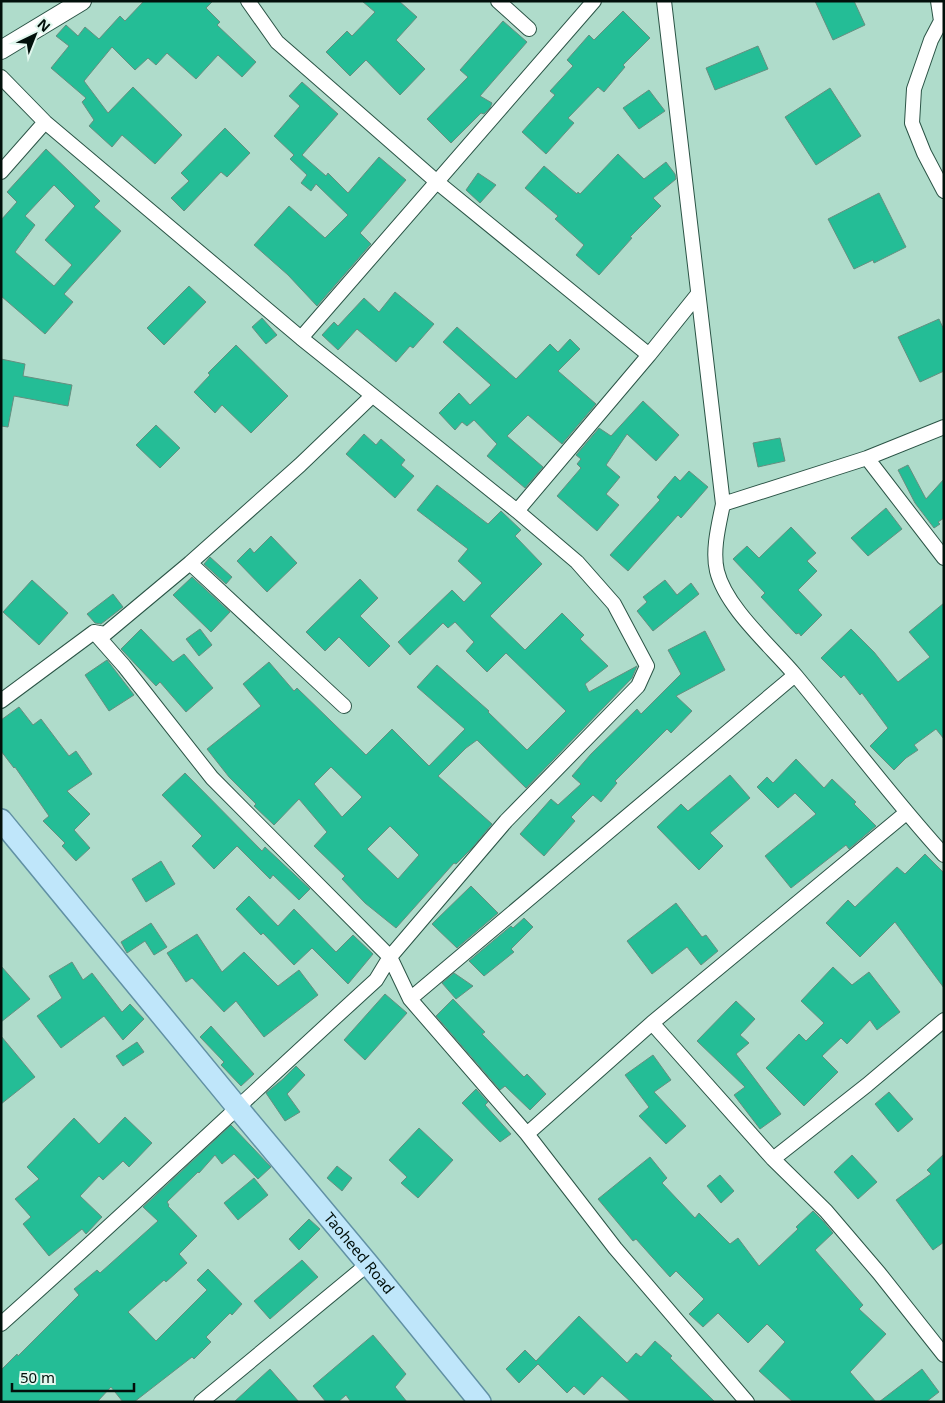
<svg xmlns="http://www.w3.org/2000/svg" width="945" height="1403" font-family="'Noto Sans',sans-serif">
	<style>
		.building { fill: #24bd96; stroke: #658f80; fill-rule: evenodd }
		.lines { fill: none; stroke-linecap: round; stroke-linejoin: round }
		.minor-casing { stroke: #2b5446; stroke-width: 16 }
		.tertiary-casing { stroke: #2b5446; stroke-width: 20 }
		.primary-casing { stroke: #6191a4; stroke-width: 24 }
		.minor { stroke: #fff; stroke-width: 14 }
		.tertiary { stroke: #fff; stroke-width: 18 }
		.primary { stroke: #bfe6fa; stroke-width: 21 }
		.labels { text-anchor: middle; stroke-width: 4.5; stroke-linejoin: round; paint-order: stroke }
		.street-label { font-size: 15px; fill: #02100b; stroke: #e1f7ee }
	</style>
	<rect width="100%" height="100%" fill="#afdccb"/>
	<!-- building -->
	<path class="building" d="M144 1H213L206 8 220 22 217 25 256 62 242 77 218 55 196 79 167 53 156 65 148 58 135 70 112 47 84 81 108 113 133 87 182 135 155 164 122 135 112 147 89 126 94 120 82 102 86 98 51 68 69 46 56 36 66 25 78 36 85 27 99 39 120 16 125 21Z
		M362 1H399L417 17 396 40 425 69 400 95 366 60 350 76 326 52 347 31 352 36 375 12Z
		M815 1H854L865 25 833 40Z
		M623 11 650 38 623 65 625 67 604 92 598 87 568 118 574 123 546 154 522 132 555 95 550 91 573 66 567 60 589 35 594 40Z
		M503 21 527 42 480 96 492 103 490 108 484 114 481 113 451 143 427 119 468 77 460 70Z
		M758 46 768 69 715 90 706 68Z
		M302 82 338 114 302 155 326 176 328 173 348 193 379 157 406 180 360 233 371 244 317 306 288 275 254 245 289 206 325 238 348 215 316 184 311 191 301 183 307 175 290 159 294 155 274 136 300 106 289 96Z
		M830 88 861 136 816 165 785 117Z
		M649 90 665 111 639 129 623 108Z
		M225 128 250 153 227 177 221 172 184 211 171 198 189 181 181 173Z
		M46 149 100 201 94 207 121 231 64 294 73 302 45 334 1 296V220L17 202 7 192ZM54 185 75 206 45 240 72 265 54 286 15 252 35 225 25 216Z
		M618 154 644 179 666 162 675 174 676 179 653 198 661 206 630 237 632 238 599 275 576 255 584 245 555 219 558 216 525 188 544 166 577 194 578 192 580 194Z
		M478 173 496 185 480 203 466 190Z
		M879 193 906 247 874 263 873 260 854 269 828 219Z
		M189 286 206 302 164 345 147 328Z
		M395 292 434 324 413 348 410 346 396 362 357 329 338 350 322 335 334 322 338 326 364 298 379 312Z
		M262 318 277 335 266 344 252 327Z
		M939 319 944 330V371L920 382 898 337Z
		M457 327 516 379 550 344 558 352 570 339 580 349 558 371 596 404 562 444 528 415 507 436 543 467 525 488 487 456 497 444 474 420 467 426 462 422 455 430 439 413 459 393 470 405 491 385 443 342Z
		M236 345 288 396 251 433 222 405 215 413 194 392 210 375 208 373Z
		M1 359 25 364 23 376 72 385 68 406 14 396 8 427 1 426Z
		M643 401 679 435 656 461 627 434 606 465 620 477 606 494 619 505 597 531 557 496 581 468 577 464 581 459 576 455 599 428 611 436Z
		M156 425 180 448 160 468 136 445Z
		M364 434 376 445 381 439 405 460 401 465 414 476 395 498 346 454Z
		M780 438 785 461 758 467 753 443Z
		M908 465 926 499 944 479V518L938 522 940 524 934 528 915 503 898 470Z
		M689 471 708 487 681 518 678 515 628 571 610 555 660 500 657 497 675 476 680 481Z
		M437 485 488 524 501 511 521 530 515 536 542 564 490 616 525 650 562 613 584 635 580 639 608 666 585 684 589 692 637 666 632 678 526 788 477 740 466 748 438 776 492 824 473 847 456 864 454 863 396 928 365 903 342 879 345 876 314 846 327 832 299 799 274 825 254 806 256 804 229 777 207 749 261 706 243 684 269 662 294 691 297 688 366 755 392 729 429 766 465 729 417 687 437 665 489 711 488 712 527 750 566 711 506 653 487 672 466 651 474 642 455 622 448 628 443 623 410 655 398 642 452 590 464 602 482 583 458 561 468 549 417 510ZM331 767 362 797 342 817 314 784ZM390 826 419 855 398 879 367 849Z
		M886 508 902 529 868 556 851 538Z
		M791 527 816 553 807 561 817 571 798 590 822 615 801 636 799 633 796 634 761 597 765 593 733 559 747 546 759 558Z
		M271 536 297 563 267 592 237 561 250 548 254 553Z
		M210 557 232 577 226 584 204 564Z
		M192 577 230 612 211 632 173 595Z
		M360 579 378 598 360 616 390 646 369 667 339 637 325 651 306 632Z
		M32 580 68 613 39 645 3 612Z
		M665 580 677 595 691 583 699 594 653 631 637 611 647 602 643 597Z
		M113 594 123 607 101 624 95 623 87 614Z
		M944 603V739L936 729 914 745 918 750 906 758 894 770 870 746 888 728 862 693 860 695 844 675 841 678 821 658 851 629 874 652 898 682 930 657 909 632Z
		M141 629 173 662 184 654 213 688 186 712 160 682 156 686 121 649Z
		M200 629 212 645 199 656 186 639Z
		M705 631 725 670 676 696 692 711 671 733 667 729 615 781 617 783 601 802 593 795 571 817 575 821 544 856 520 834 551 799 558 805 581 784 572 776 591 754 637 709 641 714 681 674 668 650Z
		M107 660 134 695 109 711 85 675Z
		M19 707 33 725 41 719 69 756 76 751 92 774 67 791 90 814 74 830 90 848 76 861 62 846 65 843 43 821 49 816 15 767 14 768 1 751V720Z
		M796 759 824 788 832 779 856 802 854 804 876 826 849 849 846 845 791 888 765 856 816 814 795 793 778 808 757 787 767 777 773 783Z
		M185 773 262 851 265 847 310 889 299 900 273 875 270 879 237 846 214 869 192 846 202 836 162 795Z
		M730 775 750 798 710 833 723 846 699 870 657 827 681 804 688 811Z
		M925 854 944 873V988L895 922 860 957 826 923 848 900 855 907 897 867 905 874Z
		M161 861 175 884 146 902 132 879Z
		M471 886 498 913 457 948 432 924Z
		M249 896 278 926 294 909 336 952 353 935 373 954 348 984 312 948 294 965 263 933 261 935 236 909Z
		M676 903 702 937 706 935 718 951 701 965 687 947 652 974 627 941Z
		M524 918 533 927 511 949 514 952 484 976 469 961 511 926 513 928Z
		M151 923 167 947 154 955 145 941 127 953 121 942Z
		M197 934 222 972 244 952 278 986 299 970 318 995 264 1037 236 1001 224 1012 192 978 186 982 167 953Z
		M72 962 83 980 92 973 122 1012 130 1004 144 1019 123 1040 104 1016 61 1048 37 1016 62 998 49 976Z
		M1 966 30 999 1 1022Z
		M833 967 852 985 869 972 900 1012 877 1030 870 1020 847 1044 841 1038 822 1056 838 1072 804 1106 766 1068 799 1034 806 1041 824 1023 801 1001Z
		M454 973 473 986 456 999 442 983Z
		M385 994 407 1013 365 1060 344 1040Z
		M453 999 485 1032 482 1034 524 1077 527 1074 546 1094 530 1110 505 1086 500 1090 436 1016Z
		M736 1001 755 1019 740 1035 749 1043 736 1054 781 1114 760 1129 734 1095 745 1087 697 1041Z
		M211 1026 254 1074 241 1086 221 1065 224 1062 200 1037Z
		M1 1036 35 1077 1 1104Z
		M137 1042 144 1052 123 1066 116 1056Z
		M653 1055 671 1080 654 1092 686 1126 666 1144 639 1116 649 1107 625 1075Z
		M296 1066 305 1075 287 1094 300 1112 285 1121 266 1093 283 1079Z
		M476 1089 488 1102 485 1105 511 1134 500 1142 462 1103Z
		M889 1092 913 1119 898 1132 875 1104Z
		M125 1117 152 1143 129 1167 123 1161 103 1180 99 1176 80 1196 102 1217 86 1234 82 1229 49 1256 23 1224 31 1217 15 1199 39 1179 27 1167 74 1118 99 1144Z
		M231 1125 271 1167 258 1179 234 1154 222 1164 215 1155 199 1173 198 1172 167 1202 169 1205 168 1206 197 1236 179 1254 187 1263 166 1282 164 1280 128 1312 156 1341 207 1290 197 1280 208 1269 242 1304 232 1315 230 1313 206 1337 211 1342 194 1359 192 1357 134 1402H123L111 1387 97 1402H1V1370L17 1354 18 1356 79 1295 74 1289 97 1270 100 1273 158 1221 143 1207Z
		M419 1128 453 1160 418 1198 401 1183 407 1177 389 1160Z
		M944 1154V1242L933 1250 896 1200 931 1174 927 1170Z
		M852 1155 877 1182 858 1199 834 1172Z
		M650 1157 667 1178 662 1183 695 1218 699 1213 730 1244 738 1238 759 1266 798 1229 796 1227 813 1211 824 1222 833 1233 815 1250 863 1305 859 1309 886 1334 850 1372 876 1402H793L759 1371 785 1342 767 1324 748 1343 718 1313 703 1327 689 1314 704 1299 676 1271 670 1277 636 1239 633 1241 598 1199Z
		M337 1166 352 1178 342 1191 327 1178Z
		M720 1175 734 1191 721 1203 707 1186Z
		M254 1178 268 1195 238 1220 224 1203Z
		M309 1219 320 1229 299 1250 289 1239Z
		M302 1260 318 1277 270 1319 254 1301Z
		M579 1316 627 1363 636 1353 641 1357 655 1341 672 1356 670 1358 715 1402H631L602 1376 584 1395 574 1386 567 1393 538 1364 519 1383 506 1369 525 1350 536 1361Z
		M373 1335 406 1374 395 1387 407 1402H351L346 1395 338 1402H326L313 1386Z
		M270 1369 299 1402H234Z
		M922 1369 939 1392 926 1402H879Z"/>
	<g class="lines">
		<defs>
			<path id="minor" d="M248 1 277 42 316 76 437 182 649 355
				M498 1 529 29
				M664 1 723 504 867 458 944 427
				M938 1 941 21 931 40 914 89 912 123 924 153 944 191
				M1 77 45 122 301 338 517 511 577 562 614 604 647 666 638 686 506 821 390 957 376 980C251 1094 128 1211 1 1324
				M1 172 45 122
				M301 338 594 1
				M867 458 944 558
				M723 504C719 524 712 550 717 571 726 608 772 647 796 676 846 736 892 798 944 855
				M517 511 649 355 698 294
				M190 563 344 706
				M94 632 124 666 212 778 390 957 410 999 527 1134 615 1248 747 1402
				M1 701 94 632 105 634 190 563 300 465 372 396
				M410 999 795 675
				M652 1023 773 1159 826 1211 879 1273 944 1355
				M527 1134 652 1023 906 813
				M773 1159 867 1085 944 1020
				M201 1402 368 1264"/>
			<path id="tertiary" d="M1 50 82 1"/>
			<g id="primary">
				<path id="s1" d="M1 820 237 1107 368 1264 480 1402"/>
			</g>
		</defs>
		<!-- minor casing -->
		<use href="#minor" class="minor-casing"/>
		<!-- tertiary casing -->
		<use href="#tertiary" class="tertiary-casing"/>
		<!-- primary casing -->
		<use href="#primary" class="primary-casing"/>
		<!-- minor -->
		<use href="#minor" class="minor"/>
		<!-- tertiary -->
		<use href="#tertiary" class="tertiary"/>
		<!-- primary -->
		<use href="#primary" class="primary"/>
	</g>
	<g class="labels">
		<!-- street labels -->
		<g class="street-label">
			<text dy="5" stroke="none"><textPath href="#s1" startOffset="562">Taoheed Road</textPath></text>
		</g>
	</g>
	<!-- border -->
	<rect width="945" height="1403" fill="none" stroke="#02100b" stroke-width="5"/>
	<!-- north arrow -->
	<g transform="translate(35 35) rotate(43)" stroke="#e1f7ee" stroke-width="4" paint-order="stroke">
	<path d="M0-4L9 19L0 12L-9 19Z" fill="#02100b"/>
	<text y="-8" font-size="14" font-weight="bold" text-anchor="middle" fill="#02100b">N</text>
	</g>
	<!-- scale -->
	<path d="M12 1383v8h122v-8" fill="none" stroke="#02100b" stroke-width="2.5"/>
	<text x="20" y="1383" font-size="15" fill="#02100b" stroke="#e1f7ee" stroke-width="4" paint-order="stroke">50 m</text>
</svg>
